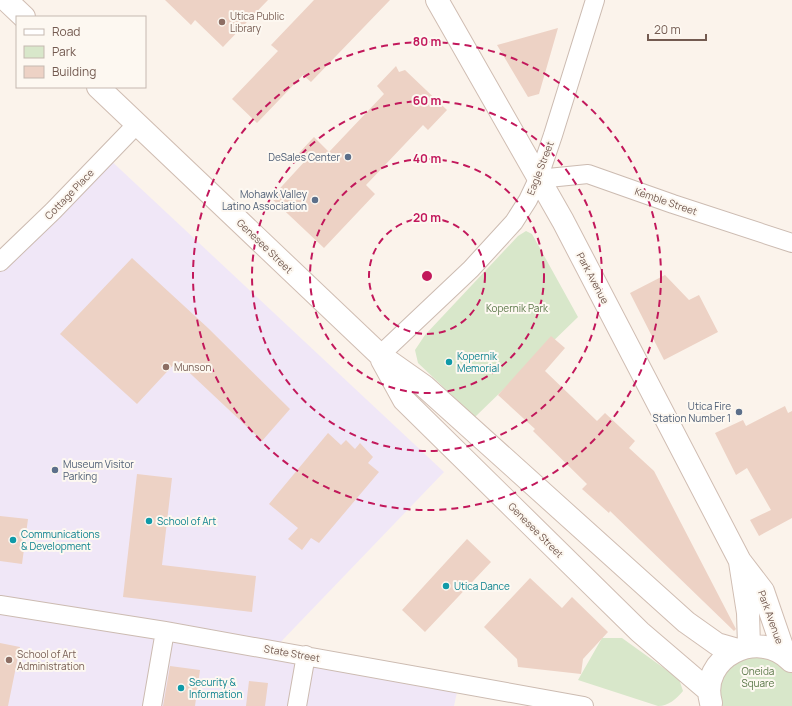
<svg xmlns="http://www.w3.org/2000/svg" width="792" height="706" font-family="Manrope,sans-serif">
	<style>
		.education { fill: #f0e7f7 }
		.park { fill: #d8e7ca }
		.building { fill: #edd2c5 }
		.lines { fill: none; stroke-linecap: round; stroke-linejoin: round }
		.street-casing { stroke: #ccbbb1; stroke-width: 20 }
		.secondary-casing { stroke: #d0bdb2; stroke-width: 24 }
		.street { stroke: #fff; stroke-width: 18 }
		.secondary { stroke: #fff; stroke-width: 22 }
		.ring { fill: none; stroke: #c2185b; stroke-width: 2; stroke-dasharray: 7 5 }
		.education-dot { fill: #8d6e63; stroke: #fdf8f1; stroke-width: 1.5 }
		.service-dot { fill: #5c6f8a; stroke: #fdf8f1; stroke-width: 1.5 }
		.culture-dot { fill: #0f9aa8; stroke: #fdf8f1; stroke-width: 1.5 }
		.labels { text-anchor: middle; stroke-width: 4; stroke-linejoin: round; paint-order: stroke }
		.education-label { font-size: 10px; fill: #785e54; stroke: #fdf8f1; text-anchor: start }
		.service-label { font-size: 10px; fill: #4e5e75; stroke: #fdf8f1; text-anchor: end }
		.street-label { font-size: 10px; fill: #735a50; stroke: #fdf8f1 }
		.park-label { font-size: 10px; fill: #5b7849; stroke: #fdf8f1 }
		.culture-label { font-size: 10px; fill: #0d838f; stroke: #fdf8f1; text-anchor: start }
		.centre { fill: #c2185b; stroke: #fdf8f1; stroke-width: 2 }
		.ring-label { font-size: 12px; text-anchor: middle; font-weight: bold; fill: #c2185b; stroke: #fdf8f1; stroke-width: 4; stroke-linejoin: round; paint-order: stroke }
	</style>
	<rect width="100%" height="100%" fill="#fbf3eb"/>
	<!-- education -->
	<path class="education" d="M106 156 444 472 274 649 459 683 454 706H0V262Z"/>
	<!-- park -->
	<path class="park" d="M526 231 532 234 578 317 475 417 418 363 415 350 425 335 518 236Z
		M602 638H622L679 679 683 691C676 699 669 706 658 706L578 680Z
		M738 650 792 662V706H712L709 698Z"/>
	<!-- building -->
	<path class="building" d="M165 0H268L223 47 195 20 191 25Z
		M314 0H390L311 82 303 75 257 123 232 99 278 51 271 45Z
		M558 28 539 94 528 97 497 45Z
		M396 66 399 72 405 70 447 110 428 130 423 125 366 185 375 194 324 248 271 198 306 160 299 153 314 137 329 152 384 94 377 86Z
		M132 258 208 328 290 409 262 441 177 361 137 404 60 334Z
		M665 275 689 300 699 295 718 332 664 360 630 293Z
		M551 336 565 348 545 371 597 421 605 413 635 441 629 448 654 471 736 629 734 631 610 511 609 513 582 489 587 484 533 431 535 429 498 395Z
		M785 406 788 413 792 411V518L759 536 750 520 771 510 747 468 736 475 715 433 743 420 746 426Z
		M328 433 341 445 346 440 355 449 360 443 373 457 368 463 379 472 319 543 311 538 302 550 288 539 298 528 269 504Z
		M137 474 172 478 162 565 256 576 252 612 123 597Z
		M0 516 28 519 22 564 0 561Z
		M467 539 491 562 425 632 402 610Z
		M530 578 562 608 572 597 608 632 583 659 581 674 518 667 517 659 484 627Z
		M0 643 20 647 8 706H0Z
		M170 666 200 670 195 706H163Z
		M249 681 268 683 265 706H246Z"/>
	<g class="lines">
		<defs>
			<path id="street" d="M538 179 588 174 673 204 792 243
				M0 262 53 211 137 124
				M380 355 471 269 514 222 528 200 538 179 553 135 595 0
				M0 605 165 631 584 706
				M152 706 165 631
				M297 706 306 655"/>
			<path id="secondary" d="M6 0 24 17
				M437 0 563 221 740 561 763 591 785 655
				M98 87 380 355 424 386 686 622 717 644 738 650
				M382 360 404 400 640 632 709 691
				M740 562 748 613 749 646
				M711 703C698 657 759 627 791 661"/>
		</defs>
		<!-- street casing -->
		<use href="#street" class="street-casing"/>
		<!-- secondary casing -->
		<use href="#secondary" class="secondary-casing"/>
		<!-- street -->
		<use href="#street" class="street"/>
		<!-- secondary -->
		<use href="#secondary" class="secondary"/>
	</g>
	<!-- distance rings -->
	<g class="ring">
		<circle cx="427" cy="276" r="58"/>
		<circle cx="427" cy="276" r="117"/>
		<circle cx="427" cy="276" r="175"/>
		<circle cx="427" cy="276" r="234"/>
	</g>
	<!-- markers -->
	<g class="education-dot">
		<circle cx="222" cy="22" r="4"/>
		<circle cx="166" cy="367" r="4"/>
		<circle cx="9" cy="660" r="4"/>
	</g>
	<g class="service-dot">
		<circle cx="348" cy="157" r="4"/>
		<circle cx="315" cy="200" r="4"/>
		<circle cx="739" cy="412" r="4"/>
		<circle cx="55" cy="470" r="4"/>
	</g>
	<g class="culture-dot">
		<circle cx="449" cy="362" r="4"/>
		<circle cx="149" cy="521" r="4"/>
		<circle cx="13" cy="540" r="4"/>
		<circle cx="446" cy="586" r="4"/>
		<circle cx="181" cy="688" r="4"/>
	</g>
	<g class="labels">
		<!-- education labels -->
		<g class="education-label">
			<text x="230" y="20">Utica Public<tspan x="230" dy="12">Library</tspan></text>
			<text x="174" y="371">Munson</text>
			<text x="17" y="658">School of Art<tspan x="17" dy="12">Administration</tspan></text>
		</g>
		<!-- service labels -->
		<g class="service-label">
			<text x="340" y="161">DeSales Center</text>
			<text x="307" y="198">Mohawk Valley<tspan x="307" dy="12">Latino Association</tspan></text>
			<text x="731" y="410">Utica Fire<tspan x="731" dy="12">Station Number 1</tspan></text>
			<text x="63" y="468" text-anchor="start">Museum Visitor<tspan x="63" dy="12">Parking</tspan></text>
		</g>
		<!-- street labels -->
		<g class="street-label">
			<text transform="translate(540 168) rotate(-69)" y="4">Eagle Street</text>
			<text transform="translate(69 194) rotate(-46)" y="4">Cottage Place</text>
			<text transform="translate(666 201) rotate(19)" y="4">Kemble Street</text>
			<text transform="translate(265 246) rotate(44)" y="4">Genesee Street</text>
			<text transform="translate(593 278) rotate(62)" y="4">Park Avenue</text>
			<text transform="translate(536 530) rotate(45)" y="4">Genesee Street</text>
			<text transform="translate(771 617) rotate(70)" y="4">Park Avenue</text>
			<text transform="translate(292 653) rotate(10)" y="4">State Street</text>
		</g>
		<!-- park labels -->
		<g class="park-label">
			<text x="517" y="312">Kopernik Park</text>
			<text x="758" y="675">Oneida<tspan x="758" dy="12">Square</tspan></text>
		</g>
		<!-- culture labels -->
		<g class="culture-label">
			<text x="457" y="360">Kopernik<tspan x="457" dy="12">Memorial</tspan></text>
			<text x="157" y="525">School of Art</text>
			<text x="21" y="538">Communications<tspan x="21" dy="12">&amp; Development</tspan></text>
			<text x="454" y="590">Utica Dance</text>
			<text x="189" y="686">Security &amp;<tspan x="189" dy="12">Information</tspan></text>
		</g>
	</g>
	<circle cx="427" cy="276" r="6" class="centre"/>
	<g class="ring-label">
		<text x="427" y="46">80 m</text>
		<text x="427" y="105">60 m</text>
		<text x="427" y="163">40 m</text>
		<text x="427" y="222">20 m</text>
	</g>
	<!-- legend -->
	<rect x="16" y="16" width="130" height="72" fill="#fdf8f1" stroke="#c6b9b1"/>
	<rect x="24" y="29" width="20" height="6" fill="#ffffff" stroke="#c6b9b1"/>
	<text x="52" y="36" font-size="12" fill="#735a50">Road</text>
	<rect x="24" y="46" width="20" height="12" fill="#d8e7ca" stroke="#c6b9b1"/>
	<text x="52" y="56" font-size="12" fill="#735a50">Park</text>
	<rect x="24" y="66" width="20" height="12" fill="#edd2c5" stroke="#c6b9b1"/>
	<text x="52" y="76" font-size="12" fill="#735a50">Building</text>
	<!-- scale -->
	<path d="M648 34v6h58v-6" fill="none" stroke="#735a50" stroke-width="2"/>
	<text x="654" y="34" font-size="12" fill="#735a50" stroke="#fdf8f1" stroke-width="3" paint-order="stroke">20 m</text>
</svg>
